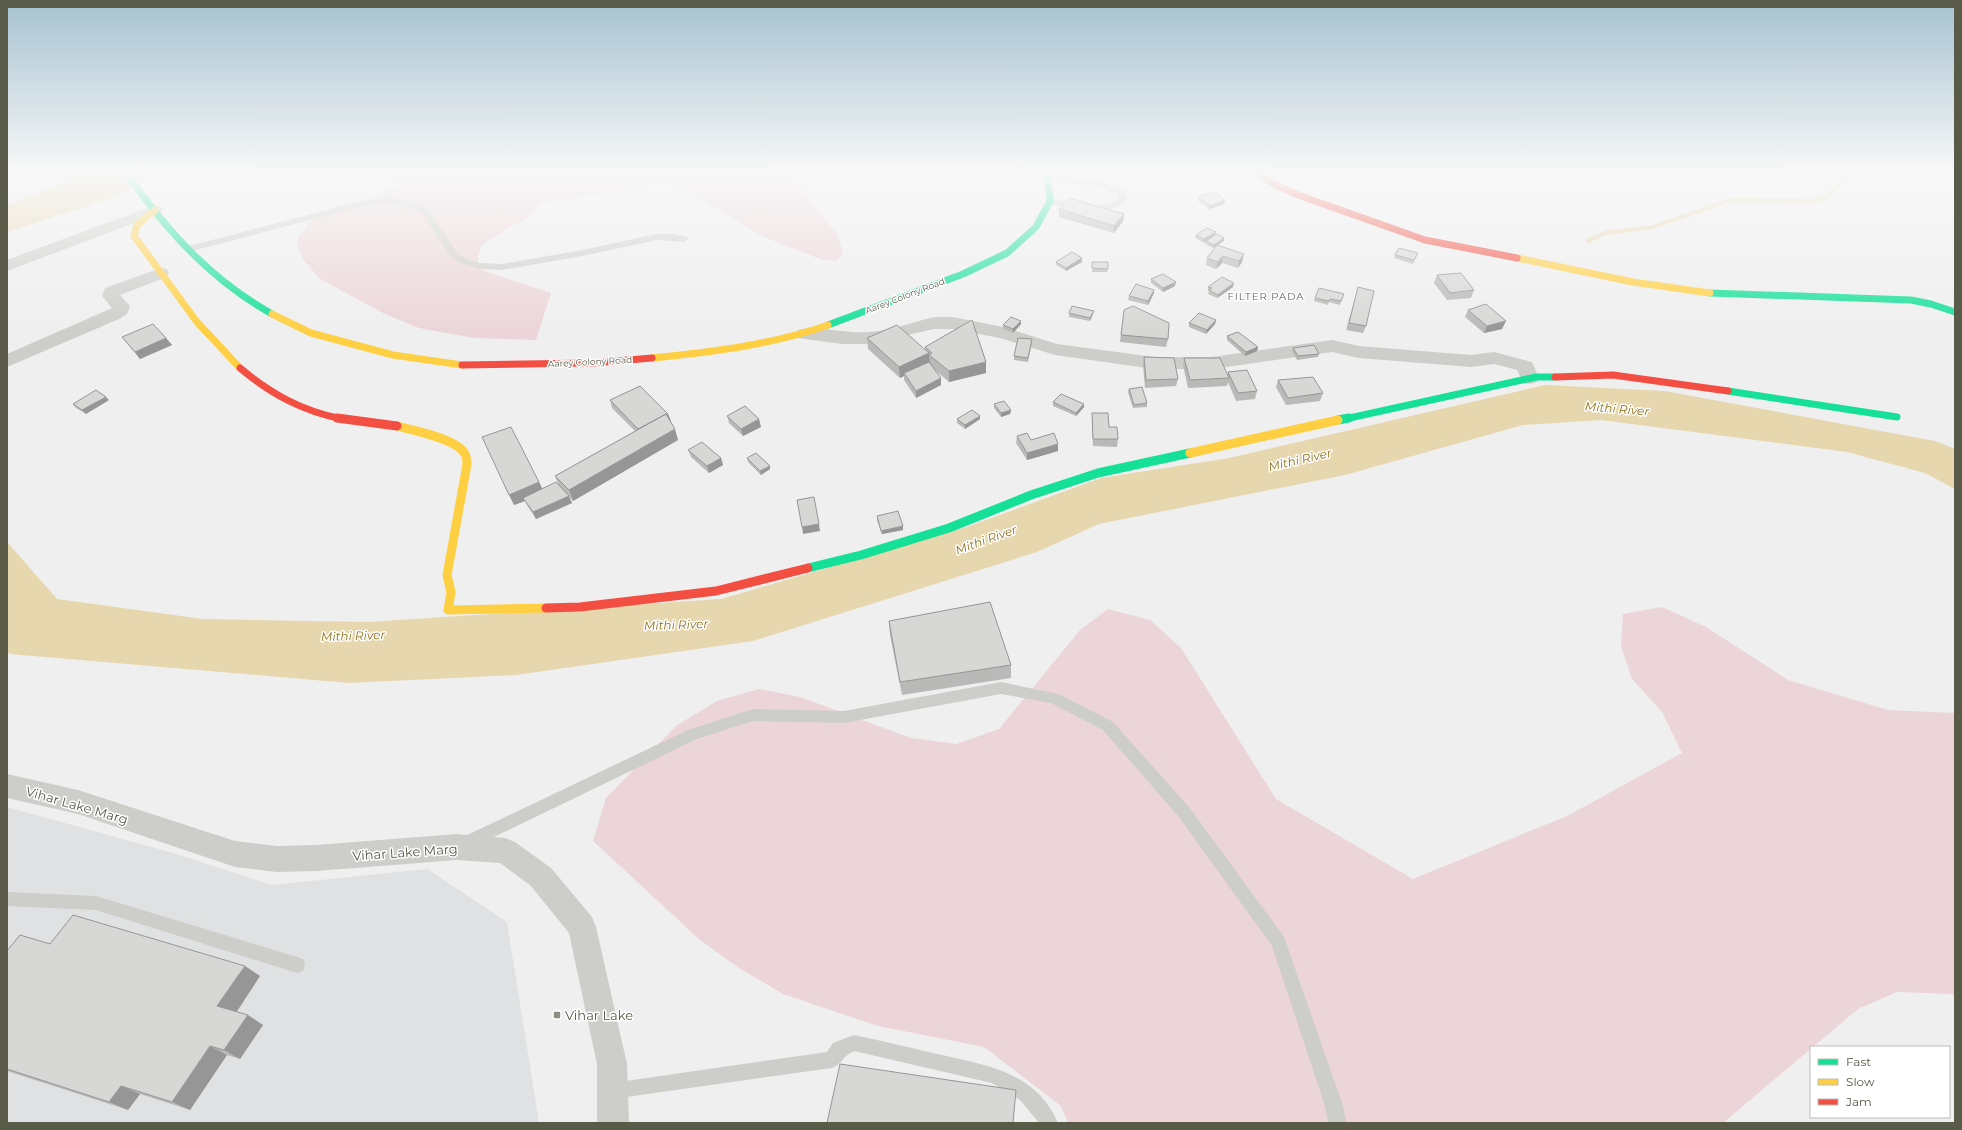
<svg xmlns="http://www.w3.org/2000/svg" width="1962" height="1130" font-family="Montserrat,sans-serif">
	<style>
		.education { fill: #e0e1e2 }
		.green { fill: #ecd5d8 }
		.water { fill: #e7d7ae }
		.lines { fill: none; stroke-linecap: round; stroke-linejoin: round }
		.stream { stroke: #e7d7ae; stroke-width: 4.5 }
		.lane { fill: #cdcdca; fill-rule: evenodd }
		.street { fill: #cdcdca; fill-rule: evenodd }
		.fast-far1 { stroke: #16e098; stroke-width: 7 }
		.fast { stroke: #16e098; stroke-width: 9 }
		.slow-far1 { stroke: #ffcf43; stroke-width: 7 }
		.slow { stroke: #ffcf43; stroke-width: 9 }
		.jam-far1 { stroke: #f24e42; stroke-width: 7 }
		.jam { stroke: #f24e42; stroke-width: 9 }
		.wall { fill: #b9b9b8 }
		.shaded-wall { fill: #969696 }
		.building { fill: #d7d7d6; stroke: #969696 }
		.poi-dot { fill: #8e8e83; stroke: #fff; stroke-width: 1.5 }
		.labels { text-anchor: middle; stroke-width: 3; stroke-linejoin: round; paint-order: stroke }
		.far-street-label { font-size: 9px; fill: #5a5a48; stroke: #fff }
		.far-neighbourhood-label { font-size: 10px; letter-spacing: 1px; fill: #62625b; stroke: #fff }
		.water-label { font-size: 12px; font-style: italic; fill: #8e6e18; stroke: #fff }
		.near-street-label { font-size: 13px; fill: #5a5a48; stroke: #fff }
		.near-poi-label { font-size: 13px; fill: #5a5a48; stroke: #fff; text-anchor: start }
	</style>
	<rect width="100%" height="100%" fill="#efeff0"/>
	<!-- education -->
	<path class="education" d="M7 807 173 853 272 885 427 869 507 922 539 1123H7Z"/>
	<!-- green -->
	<path class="green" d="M392 174H790L838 236 843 253 837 261 823 260 759 235 704 200 677 185 665 182 604 194 545 202 526 218 489 240 481 247 478 256V264L484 271 551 293 536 340 474 338 419 328 385 314 320 279 303 259 297 244 298 237 312 220 339 206 371 200 381 192 397 188Z
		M1662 607 1706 627 1788 680 1888 710 1955 713V996L1950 994 1897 992 1858 1009 1723 1123H1068L1061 1106 984 1047 878 1026 783 994 739 968 700 940 593 841 606 798 676 726 717 701 759 689 800 697 911 738 956 744 999 729 1080 630 1108 609 1150 620 1181 648 1276 799 1413 879 1567 816 1682 753 1662 712 1632 679 1621 646 1623 614Z"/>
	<!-- water -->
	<path class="water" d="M86 174H160L115 197 7 232V205Z
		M1545 385 1665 391 1935 441 1955 449V489L1925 473 1847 452 1601 420 1523 425 1345 475 1099 524 1037 552 753 641 516 675 349 683 10 654 7 652V542L57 599 203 619 368 622 721 599 964 528 1101 478 1229 458Z"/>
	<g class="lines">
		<!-- stream -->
		<path class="stream" d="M1588 241 1605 233 1653 227 1730 200 1814 201C1831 197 1837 188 1846 174"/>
		<!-- lane -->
		<path class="lane" d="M1044 176 1104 182 1124 191 1127 200C1111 218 1068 208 1047 203V199L1050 198C1071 202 1100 212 1119 199L1117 194 1102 187 1047 180 1043 178Z
			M386 197 413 202 427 208 457 253 468 260 480 263 502 264 582 250 657 234H673L687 237 688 239 684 242 657 240 582 256 502 270 480 269 462 264 451 257 421 212 408 206 386 203 364 206 188 252 184 249 185 247 361 201Z
			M1001 682 1058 694 1113 722 1189 807 1284 937 1343 1106 1346 1123H1328L1325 1106 1272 946 1179 817 1103 730 1051 703 1001 694 844 723 753 721 697 739 471 848 466 850 461 848 459 843 461 838 688 730 753 709 844 711Z
			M7 892 96 896 297 957 303 959 305 965 303 971 297 973 96 910 7 906Z
			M854 1035C882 1041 909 1047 937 1054 985 1065 1036 1071 1058 1123H1039L1020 1100 992 1083 854 1051C841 1057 843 1064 832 1068L612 1099 606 1097 604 1091 606 1085 612 1083 827 1052 833 1043Z"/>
		<!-- street -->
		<path class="street" d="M155 205 161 207 163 210 161 213 7 271V260Z
			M161 268 167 269 169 273 167 277 120 295 130 306 127 314 119 319 7 367V354L112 308 102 296 105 288Z
			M934 317H953L1003 327 1057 344 1154 357H1212L1332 340 1359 346 1471 355 1494 352 1532 362 1539 378 1537 382 1530 384 1523 382 1517 370 1494 364 1471 367 1359 358 1332 352 1212 369H1154L1055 355 1000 338 953 329H934L869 344H842L798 338 795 334 798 330C816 325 847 334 868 332 890 331 913 322 934 317Z
			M7 774 78 790 235 841 277 846 316 845 457 834 505 838 515 842 551 868 592 917 596 927 627 1064 629 1123H597V1064L569 933 531 886 500 863 457 860 316 871 277 872 235 867 78 814 7 798Z"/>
		<!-- fast-far1 -->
		<path class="fast-far1" d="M127 174C167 231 211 280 272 314
			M1710 293 1911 300 1931 304 1955 312
			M828 325 963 274 1007 253 1036 227 1050 201 1047 174
			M1728 391 1897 417
			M1345 419 1536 377H1555"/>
		<!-- fast -->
		<path class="fast" d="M1338 420 1349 418
			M808 568 861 555 949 528 1031 495 1098 473 1190 453"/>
		<!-- slow-far1 -->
		<path class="slow-far1" d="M155 210 137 225 134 236 197 322 240 368
			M1517 258 1633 282 1710 293
			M272 314 311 333 393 355 462 365
			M652 358C712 352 771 345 828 325"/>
		<!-- slow -->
		<path class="slow" d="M397 426C413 430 458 439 465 454 468 459 467 465 466 470L447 575 451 592 448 610 546 608
			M1190 453 1338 420"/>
		<!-- jam-far1 -->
		<path class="jam-far1" d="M1259 174 1276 185 1298 195 1425 240 1517 258
			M462 365 593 363 652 358
			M240 368C271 394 302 411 342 419
			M1555 377 1613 375 1728 391"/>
		<!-- jam -->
		<path class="jam" d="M337 418 397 426
			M546 608 580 607 716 591 808 568"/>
	</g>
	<!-- wall -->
	<path class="wall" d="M1118 174H1138L1122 178Z
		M1199 197 1225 200 1224 204 1209 209 1198 201Z
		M1059 209 1124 214 1123 221 1114 233 1059 217Z
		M1196 235H1215L1224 241 1217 245 1244 254 1242 262 1238 268 1222 263 1216 269 1206 265 1207 258 1216 246 1213 248 1205 244 1206 241 1204 243 1195 238Z
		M1418 253 1413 264 1394 258 1395 255Z
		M1082 258V262L1066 271 1056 265V262Z
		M1092 262 1108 269 1107 272H1092Z
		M1437 275 1474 290 1471 298 1447 300 1434 283Z
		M1151 279 1175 286 1163 292 1151 283Z
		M1208 287H1233L1217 298 1208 294 1209 291H1208Z
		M1358 287 1366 326 1363 333 1346 330Z
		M1154 293 1148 305 1128 300 1129 296Z
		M1344 294 1340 305 1329 302 1328 305 1314 301 1315 298Z
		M1124 310 1168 339 1166 347 1120 342Z
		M1468 310 1502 329 1484 333 1465 317Z
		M1069 313 1093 314 1090 321 1069 317Z
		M1216 320 1215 324 1206 334 1189 327V323Z
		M1021 321V324L1013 333 1003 329V325Z
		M1227 336 1258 347 1257 351 1245 356 1227 340Z
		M122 337 166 338 172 345 140 359Z
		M867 338 925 349V347L986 373 949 382 936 371 941 385 916 398 904 380V376L900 378 868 349Z
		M1032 343 1028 362 1014 360V356Z
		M1293 348 1319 354 1318 357 1297 360 1292 351Z
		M1144 357 1178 379 1176 386 1145 388 1143 365Z
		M1184 358 1228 375V372L1257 391 1255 399 1236 401 1228 382 1227 386 1188 388 1183 365Z
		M1278 380 1323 393 1320 401 1286 405 1276 387Z
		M1129 389 1147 403V407L1133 408 1128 392Z
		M109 400 86 414 76 408 73 404Z
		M610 400 668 414 678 440 573 501 569 496 572 503 536 519 527 505 525 501 514 505 539 482 542 489 559 486 555 476 635 431 612 408Z
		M1053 402 1084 407 1076 416 1053 406Z
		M994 404 1011 410 1010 414 1001 417 994 408Z
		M1092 413 1109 427 1118 439 1117 447 1093 446 1092 420Z
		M727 416 761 427 743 436 729 423Z
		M957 419H980L965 429 957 423Z
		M1017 436 1031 440 1058 451 1027 460 1016 443Z
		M688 450 721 458 723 465 709 473 691 457Z
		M747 458 770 469 761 475 748 462Z
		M877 516 903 530 882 534 877 520Z
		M889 621 1011 665V678L902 695 890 635Z
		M50 944 260 976 236 1012 263 1025 240 1059 227 1055 190 1110 140 1094 128 1110 7 1071V951Z"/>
	<!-- shaded-wall -->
	<path class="shaded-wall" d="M1123 174H1138L1122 178Z
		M1225 200 1224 204 1209 209 1210 206Z
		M1124 214 1123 221 1114 233V226Z
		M1216 232 1215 235 1204 243V239Z
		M1224 238V241L1213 248 1214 245Z
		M1244 254 1242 262 1238 268 1239 261Z
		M1223 256 1222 263 1216 269 1218 262Z
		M1082 258V262L1066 271V268Z
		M1176 282 1175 286 1163 292V288Z
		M1234 283 1233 287 1217 298 1218 295Z
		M1154 290V293L1148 305V301Z
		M1094 311 1093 314 1090 321V318Z
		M1216 320 1215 324 1206 334 1207 330Z
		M1021 321V324L1013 333V329Z
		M1506 321 1502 329 1484 333 1487 326Z
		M166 338 172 345 140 359 135 352Z
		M1258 347 1257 351 1245 356 1246 352Z
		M929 353 930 364 904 373V376L900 378 899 367Z
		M986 362V373L949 382V371Z
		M941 378V385L916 398V391Z
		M106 397 109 400 86 414 82 410Z
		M1084 404V407L1076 416V413Z
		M1011 410 1010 414 1001 417V413Z
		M668 414 671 421 638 430Z
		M980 416V419L965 429V425Z
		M759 419 761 427 743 436 741 429Z
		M675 429 678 440 573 501 569 490Z
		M1058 444V451L1027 460V453Z
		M721 458 723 465 709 473 707 466Z
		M770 466V469L761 475 760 471Z
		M539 482 544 492 523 498 525 501 514 505 509 495Z
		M569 496 572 503 536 519 533 512Z
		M819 524 820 531 803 534 802 527Z
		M903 526V530L882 534 881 531Z
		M245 966 260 976 234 1016 217 1006Z
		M248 1015 263 1025 240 1059 224 1050Z
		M210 1046 227 1055 190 1110 172 1102Z
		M121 1086 140 1094 128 1110 109 1102Z"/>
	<!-- building -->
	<path class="building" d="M1214 192 1225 200 1210 206 1199 197Z
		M1069 198 1124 214 1114 226 1059 209Z
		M1207 228 1216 232 1204 239 1196 235Z
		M1217 234 1224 238 1214 245 1206 241Z
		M1217 245 1244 254 1239 261 1223 256 1218 262 1207 258Z
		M1399 248 1418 253 1414 260 1395 255Z
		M1072 252 1082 258 1066 268 1056 262Z
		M1092 262H1108V269L1092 268Z
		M1461 273 1474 290 1450 293 1437 275Z
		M1163 274 1176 282 1163 288 1151 279Z
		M1222 277 1234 283 1218 295 1209 290 1212 288 1208 287Z
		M1136 284 1154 290 1148 301 1129 296Z
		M1358 287 1374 291 1366 326 1349 323Z
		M1319 288 1344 294 1341 301 1330 299 1329 301 1315 298Z
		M1486 304 1506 321 1487 326 1468 310Z
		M1072 306 1094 311 1090 318 1069 313Z
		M1133 306 1169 323 1168 339 1121 335 1124 310Z
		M1199 313 1216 320 1207 330 1189 323Z
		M1011 317 1021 321 1013 329 1003 325Z
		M972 320 986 362 949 371 929 355 932 353 925 347Z
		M153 324 166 338 135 352 122 337Z
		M897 325 929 353 899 367 867 338Z
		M1238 332 1258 347 1246 352 1227 336Z
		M1018 338 1032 339 1028 358 1014 356Z
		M1314 345 1319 354 1298 356 1293 348Z
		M1144 357 1174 358 1178 379 1146 380Z
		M1184 358H1220L1229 378 1190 380Z
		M929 362 941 378 916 391 904 373Z
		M1247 370 1257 391 1238 393 1228 372Z
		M1313 377 1323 393 1288 398 1278 380Z
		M640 386 668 414 667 415 666 414 638 429 610 400Z
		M1142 387 1147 403 1134 405 1129 389Z
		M96 390 106 397 82 410 73 404Z
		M1061 394 1084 404 1076 413 1053 402Z
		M1004 401 1011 410 1001 413 994 404Z
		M745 406 759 419 741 429 727 416Z
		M972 410 980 416 965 425 957 419Z
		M1092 413H1108L1109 427H1117L1118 439H1093Z
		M666 414 675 429 569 490 555 476Z
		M511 427 539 482 509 495 482 437Z
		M1027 433 1031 440 1054 433 1058 444 1027 453 1017 436Z
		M702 442 721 458 707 466 688 450Z
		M756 453 770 466 760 471 747 458Z
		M556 482 569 496 533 512 523 498Z
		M814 497 819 524 802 527 797 500Z
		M898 511 903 526 881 531 877 516Z
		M990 602 1011 665 900 682 889 621Z
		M73 915 245 966 217 1006 248 1015 224 1050 210 1046 172 1102 121 1086 109 1102 7 1069V951L20 935 50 944Z
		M840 1064 1016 1090 1013 1123H827Z"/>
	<!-- sky -->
	<linearGradient id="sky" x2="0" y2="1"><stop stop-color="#a7c2d1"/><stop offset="0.52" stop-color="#f8f8f8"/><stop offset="1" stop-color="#f8f8f8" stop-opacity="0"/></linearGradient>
	<rect width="1962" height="332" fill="url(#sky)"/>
	<!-- markers -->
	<rect class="poi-dot" x="553" y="1011" width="8" height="8" rx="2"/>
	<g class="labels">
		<!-- far-street labels -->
		<g class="far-street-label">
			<text transform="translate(905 296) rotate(-21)" y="3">Aarey Colony Road</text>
			<text transform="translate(590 362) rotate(-3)" y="3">Aarey Colony Road</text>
		</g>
		<!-- far-neighbourhood labels -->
		<g class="far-neighbourhood-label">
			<text x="1266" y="300">FILTER PADA</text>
		</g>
		<!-- water labels -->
		<g class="water-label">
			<text transform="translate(1617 409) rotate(5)" y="4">Mithi River</text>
			<text transform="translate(1300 460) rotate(-13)" y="4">Mithi River</text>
			<text transform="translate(986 540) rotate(-20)" y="4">Mithi River</text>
			<text transform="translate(676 625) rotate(-2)" y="4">Mithi River</text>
			<text transform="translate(353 636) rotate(-2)" y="4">Mithi River</text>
		</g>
		<!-- near-street labels -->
		<g class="near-street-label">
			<text transform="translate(77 805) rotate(16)" y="5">Vihar Lake Marg</text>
			<text transform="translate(405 852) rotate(-4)" y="5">Vihar Lake Marg</text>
		</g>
		<!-- near-poi labels -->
		<g class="near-poi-label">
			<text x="565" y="1020">Vihar Lake</text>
		</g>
	</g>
	<!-- border -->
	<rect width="1962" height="1130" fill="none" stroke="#5a5a48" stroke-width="16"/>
	<!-- legend -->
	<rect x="1810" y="1046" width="140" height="72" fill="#ffffff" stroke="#bdbdb6"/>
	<rect x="1818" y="1059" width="20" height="6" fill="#16e098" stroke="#bdbdb6"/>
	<text x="1846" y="1066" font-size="12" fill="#5a5a48">Fast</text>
	<rect x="1818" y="1079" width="20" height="6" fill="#ffcf43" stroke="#bdbdb6"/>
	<text x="1846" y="1086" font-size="12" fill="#5a5a48">Slow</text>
	<rect x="1818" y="1099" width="20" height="6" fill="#f24e42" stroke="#bdbdb6"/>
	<text x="1846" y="1106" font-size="12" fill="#5a5a48">Jam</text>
</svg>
